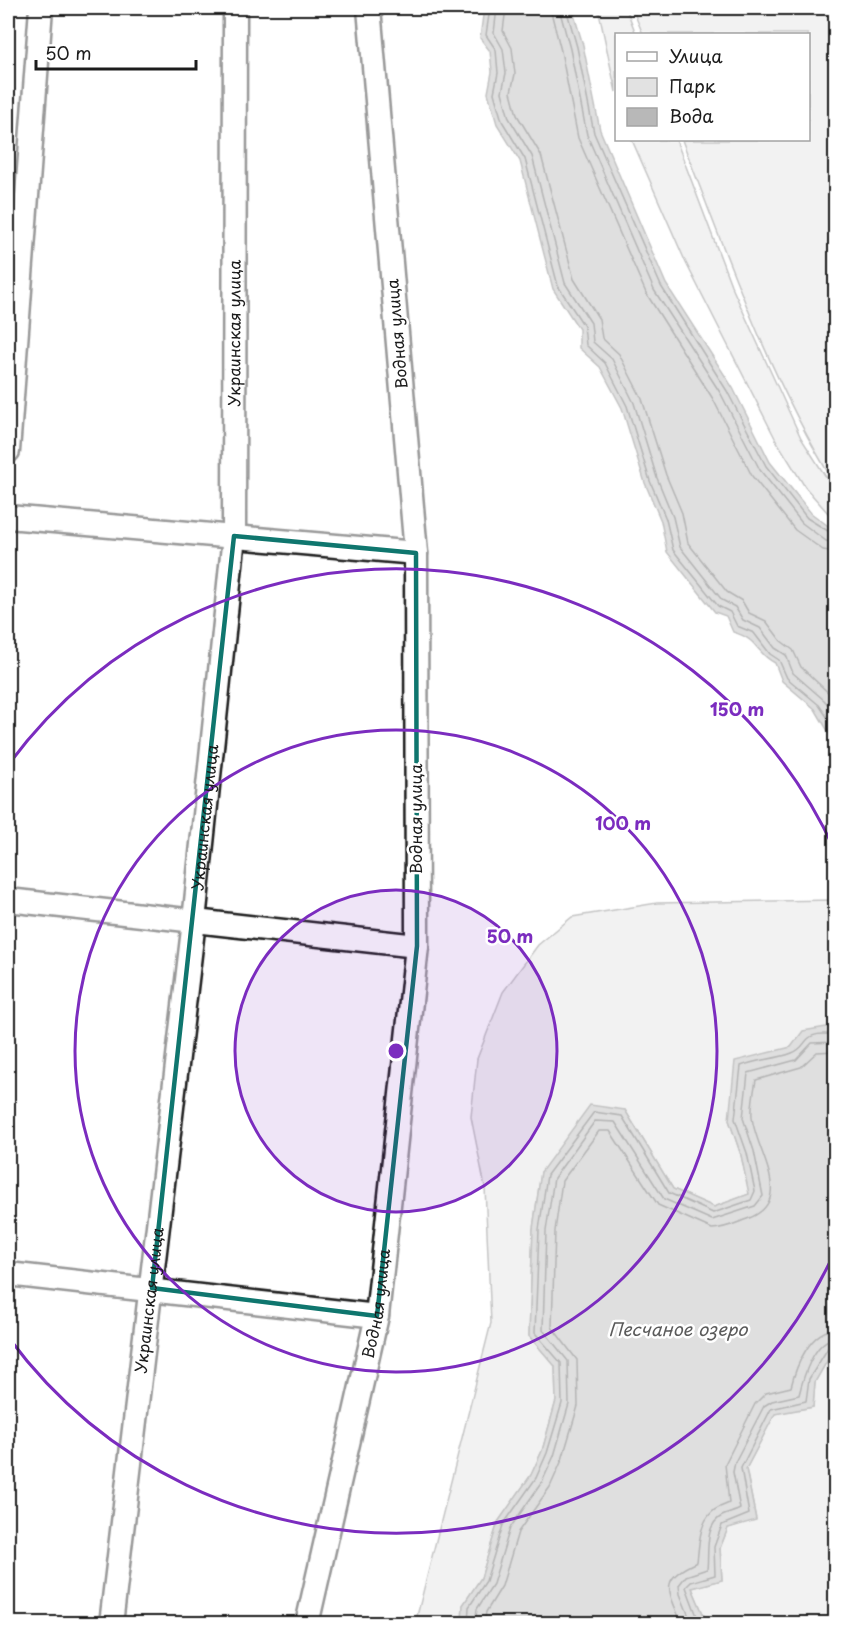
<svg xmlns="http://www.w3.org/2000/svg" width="843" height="1631" font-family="'Playpen Sans',sans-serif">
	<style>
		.green { fill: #e2e2e2; stroke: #7f7f7f; stroke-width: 1.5 }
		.water { fill: #b8b8b8; stroke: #7a7a7a; stroke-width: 1.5 }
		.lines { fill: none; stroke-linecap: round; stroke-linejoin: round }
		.shore { stroke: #5a5a5a; stroke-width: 1.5 }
		.minor-casing { stroke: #1c1c1c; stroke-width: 27 }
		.minor { stroke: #fff; stroke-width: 22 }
		.marked { fill: none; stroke: #0f766e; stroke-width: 4.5; stroke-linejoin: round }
		.ring { fill: none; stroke: #7b2cbf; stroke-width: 3 }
		.labels { text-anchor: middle; stroke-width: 5; stroke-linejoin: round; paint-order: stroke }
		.street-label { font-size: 16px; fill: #1c1c1c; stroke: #fff }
		.water-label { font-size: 18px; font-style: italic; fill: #5a5a5a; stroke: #fff }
		.centre { fill: #7b2cbf; stroke: #fff; stroke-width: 3 }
		.ring-label { font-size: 18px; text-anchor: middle; font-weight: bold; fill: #7b2cbf; stroke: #fff; stroke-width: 5; stroke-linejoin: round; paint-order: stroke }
	</style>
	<rect width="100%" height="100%" fill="#fff"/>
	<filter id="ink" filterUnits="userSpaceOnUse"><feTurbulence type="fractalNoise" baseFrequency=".0167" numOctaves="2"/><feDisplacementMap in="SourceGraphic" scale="12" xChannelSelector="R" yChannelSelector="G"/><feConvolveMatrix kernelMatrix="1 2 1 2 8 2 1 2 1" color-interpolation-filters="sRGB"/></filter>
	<g filter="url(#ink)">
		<!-- green -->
		<path class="green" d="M598 8H626L636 34H616V92Z
			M632 8H835V484C770 380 726 254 682 140H808V34H643Z
			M632 140H676L731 285 801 438 835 491V521L805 487 776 440 686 263Z
			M835 900V1033L831 1026 791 1047 729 1120 741 1155 750 1194 714 1207 673 1189 625 1110 541 1172 533 1229 529 1336 555 1366 556 1401 542 1451 531 1475 498 1522 481 1578 463 1605 462 1623 415 1624 491 1323 485 1187 471 1117 477 1059 503 992 538 945 572 917 657 903Z
			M835 1347V1623H707L692 1588 722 1580 720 1548 728 1528 756 1519 746 1469 775 1413 813 1407 815 1382Z"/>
		<!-- water -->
		<path class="water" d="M484 8H572L583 45 600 130 666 284 733 388 770 462 811 513 835 531V743L815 709 782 681 775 663C754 652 760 640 733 632L726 616 715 612 667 552 661 521 645 483 622 408 600 367 579 348V329L553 289 520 161 497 124 488 93 492 72 490 51 480 38Z
			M832 1026 836 1033 835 1347 815 1382 813 1407 775 1414 746 1469 756 1520 728 1528 720 1548 722 1580 692 1588 707 1623H462L463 1605 481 1578 498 1522 531 1475 542 1451 556 1401 555 1366 529 1336 533 1229 541 1172 590 1105 625 1110 673 1189 714 1207 749 1194 741 1155 729 1120 735 1061 791 1047 803 1031Z"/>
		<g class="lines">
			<!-- shore -->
			<path class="shore" d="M490 8 486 35 496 50 498 73 494 93 502 121 525 159 558 286 584 326 586 345 605 363 627 406 650 481 666 519 673 550 718 606 730 612 737 626 754 633 770 654 779 660 787 678 819 705 836 730
				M497 8 494 33 503 49 506 73 502 92 509 118 532 156 565 283 591 323 593 342 612 359 634 403 657 478 673 517 680 547 722 600 735 607 743 620 760 628 775 648 786 655 793 673 824 700 836 714
				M506 8 503 31 512 48 515 74 511 92 517 115 541 155 574 279 599 319 602 338 619 354 642 399 666 475 682 513 688 543 727 592 742 601 749 613 766 621 781 641 793 650 801 667 836 700
				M550 8 561 51 578 138 646 293 713 399 752 476 795 530 823 550 836 552
				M559 8 570 49 587 135 654 290 721 394 760 470 802 523 826 541 836 543
				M566 8 577 47 594 133 661 286 727 391 766 466 807 518 836 536
				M468 1624 469 1607 486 1581 503 1525 536 1478 547 1453 562 1403 561 1363 535 1333 539 1230 547 1175 594 1112 622 1116 669 1193 713 1213 751 1200 755 1191 747 1153 735 1119 741 1066C756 1059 775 1060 792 1053 811 1046 799 1030 836 1035
				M475 1624 477 1609 493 1584 510 1528 542 1482 554 1456 569 1404 568 1361 543 1330 546 1231 554 1178 595 1121 615 1122 664 1199 712 1220 755 1206 763 1196 754 1151 743 1118 748 1073 796 1060 812 1043 836 1042
				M484 1624 486 1612 502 1586 518 1532 550 1487 562 1460 578 1406 577 1360 552 1327 555 1231 562 1181 599 1131H610L658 1205 712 1229C724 1229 736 1223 747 1219 797 1201 755 1151 752 1117 751 1106 754 1091 756 1080L801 1067 817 1052 836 1051
				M682 1624C668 1590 658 1579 697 1562 699 1546 699 1524 712 1512 717 1507 724 1506 729 1503L725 1464 755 1404 766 1393 791 1387C796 1366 810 1330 836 1329
				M692 1624 680 1594 679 1585 686 1576 707 1569C709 1554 704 1525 722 1516 728 1513 735 1512 740 1509L733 1472 735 1462 764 1406 772 1401 799 1395C803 1378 814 1339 836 1338
				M700 1624 686 1587 691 1582 715 1575 714 1547 722 1525 749 1514 741 1468 771 1409 806 1401 809 1379 828 1348 836 1345"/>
			<defs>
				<g id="minor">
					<path d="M8 451 41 8"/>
					<path d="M8 517 416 553"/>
					<path d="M8 900 417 946"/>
					<path d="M8 1274 377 1316"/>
					<path id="s1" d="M111 1624 194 921 234 536 235 8"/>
					<path id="s2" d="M307 1624 377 1316 417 946 416 553 369 8"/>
				</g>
			</defs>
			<!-- minor casing -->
			<use href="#minor" class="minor-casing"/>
			<!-- minor -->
			<use href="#minor" class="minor"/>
		</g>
	</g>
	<!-- marked area -->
	<path d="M0 0H843V1631H0ZM234 536 416 553 417 946 377 1316 152 1288Z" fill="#fff" fill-opacity=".55" fill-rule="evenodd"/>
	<path class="marked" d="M234 536 416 553 417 946 377 1316 152 1288Z"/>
	<!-- distance rings -->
	<circle cx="396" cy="1051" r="161" fill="#7b2cbf" fill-opacity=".12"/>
	<g class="ring">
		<circle cx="396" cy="1051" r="161"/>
		<circle cx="396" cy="1051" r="321"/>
		<path d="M835 1251A482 482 0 0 1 9 1338M9 764A482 482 0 0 1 835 851"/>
	</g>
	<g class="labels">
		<!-- street labels -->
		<g class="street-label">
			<text dy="6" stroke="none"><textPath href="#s1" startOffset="1298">Украинская улица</textPath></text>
			<text transform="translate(397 334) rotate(-95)" y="6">Водная улица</text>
			<text dy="6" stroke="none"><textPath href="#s1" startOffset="812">Украинская улица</textPath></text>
			<text transform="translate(416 819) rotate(-90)" y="6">Водная улица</text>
			<text dy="6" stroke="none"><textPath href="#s1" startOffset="326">Украинская улица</textPath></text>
			<text dy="6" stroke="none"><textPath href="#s2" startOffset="328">Водная улица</textPath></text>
		</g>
		<!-- water labels -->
		<g class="water-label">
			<text x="678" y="1336">Песчаное озеро</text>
		</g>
	</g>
	<circle cx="396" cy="1051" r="9" class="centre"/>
	<g class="ring-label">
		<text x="737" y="716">150 m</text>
		<text x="623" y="830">100 m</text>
		<text x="510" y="943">50 m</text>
	</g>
	<!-- margin -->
	<rect width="843" height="1631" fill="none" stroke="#fff" stroke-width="30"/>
	<rect x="15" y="15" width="813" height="1601" fill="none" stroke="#1c1c1c" stroke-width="2" filter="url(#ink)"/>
	<!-- legend -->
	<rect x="615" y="33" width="195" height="108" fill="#ffffff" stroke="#a4a4a4" stroke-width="1.5"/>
	<rect x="627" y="52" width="30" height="9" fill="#ffffff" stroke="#a4a4a4" stroke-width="1.5"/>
	<text x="669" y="63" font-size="18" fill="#1c1c1c">Улица</text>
	<rect x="627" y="78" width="30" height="18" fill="#e2e2e2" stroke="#a4a4a4" stroke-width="1.5"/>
	<text x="669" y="93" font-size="18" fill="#1c1c1c">Парк</text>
	<rect x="627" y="108" width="30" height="18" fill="#b8b8b8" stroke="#a4a4a4" stroke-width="1.5"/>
	<text x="669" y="123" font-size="18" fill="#1c1c1c">Вода</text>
	<!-- scale -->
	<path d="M36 60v9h160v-9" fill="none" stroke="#1c1c1c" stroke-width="3"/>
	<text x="45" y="60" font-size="18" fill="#1c1c1c" stroke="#ffffff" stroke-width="4.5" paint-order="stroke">50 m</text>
</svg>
